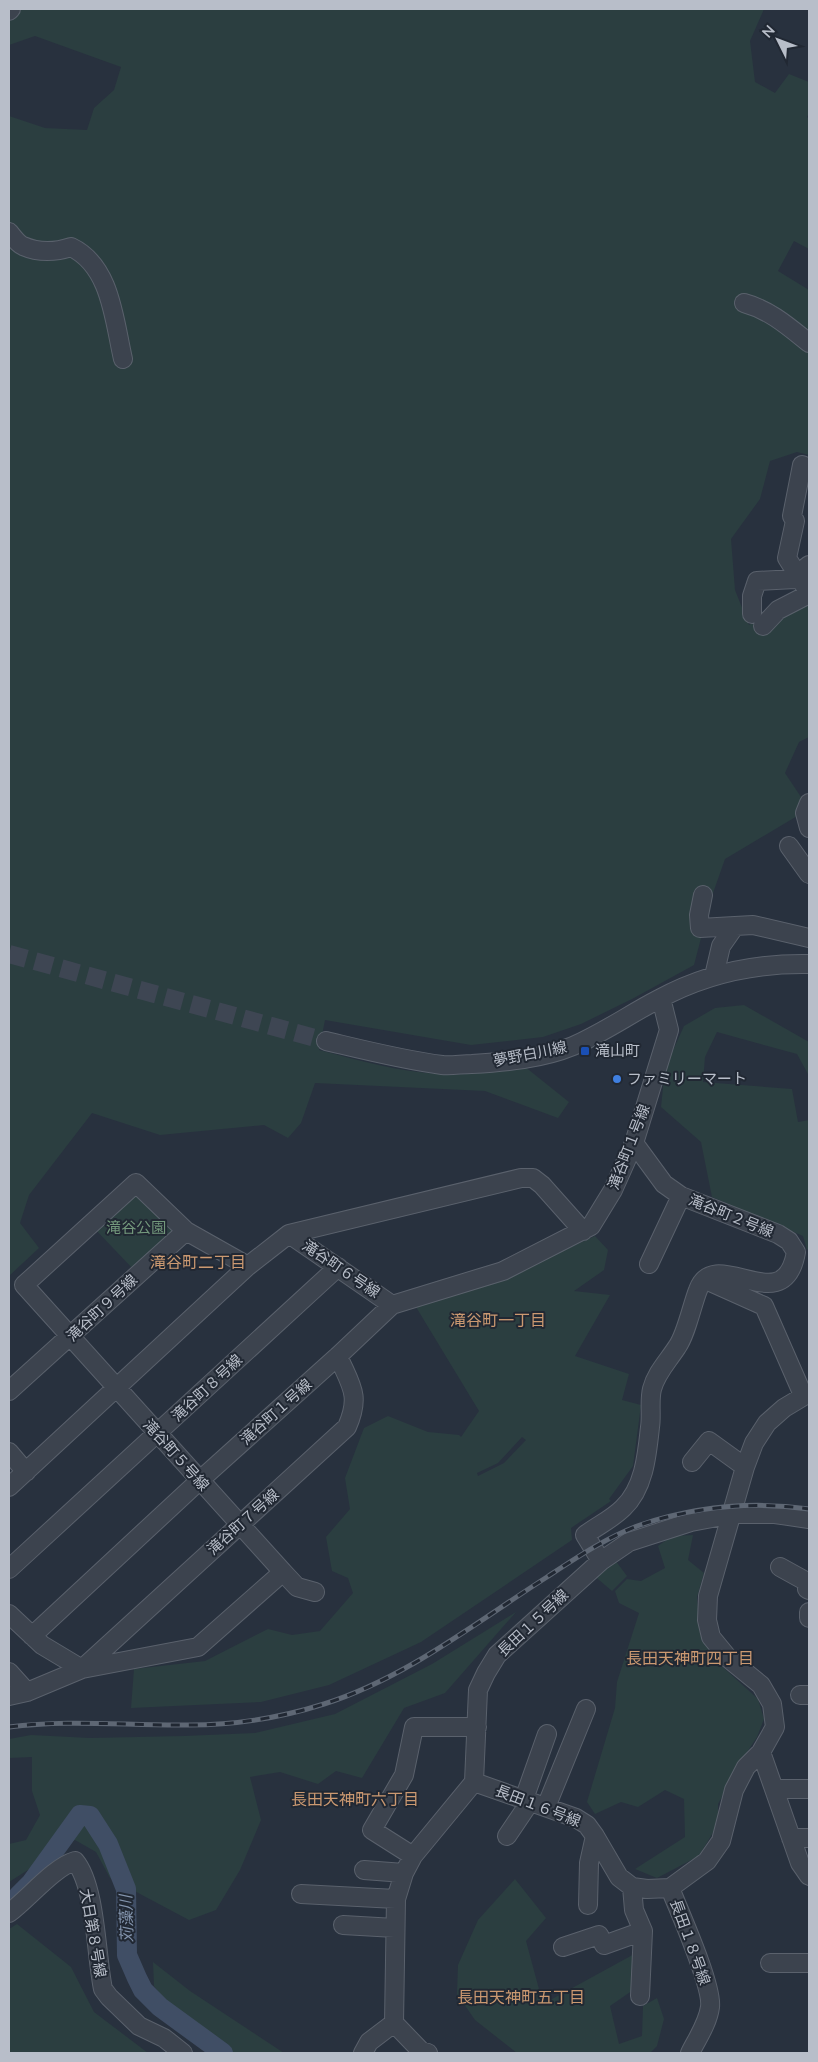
<svg xmlns="http://www.w3.org/2000/svg" width="818" height="2062" font-family="Lato,'Noto Sans JP',sans-serif">
	<style>
		.green { fill: #2b3e40; fill-rule: evenodd }
		.lines { fill: none; stroke-linecap: round; stroke-linejoin: round }
		.river { stroke: #404e65; stroke-width: 20 }
		.minor-tunnel { stroke: #3e4653; stroke-width: 18; stroke-dasharray: 18 9; stroke-linecap: butt }
		.minor-casing { stroke: #5a616c; stroke-width: 20 }
		.minor { stroke: #3c434e; stroke-width: 18 }
		.rail-casing { stroke: #5e6774; stroke-width: 5 }
		.rail { stroke: #212833; stroke-width: 3; stroke-dasharray: 9; stroke-linecap: butt }
		.transit-dot { fill: #1a4fb4; stroke: #212833; stroke-width: 2 }
		.shop-dot { fill: #3f7fe0; stroke: #212833; stroke-width: 2 }
		.labels { text-anchor: middle; stroke-width: 4; stroke-linejoin: round; paint-order: stroke }
		.poi-label { font-size: 15px; fill: #b8bec9; stroke: #212833; text-anchor: start }
		.street-label { font-size: 15px; fill: #b8bec9; stroke: #212833 }
		.park-label { font-size: 15px; fill: #72977b; stroke: #212833 }
		.neighbourhood-label { font-size: 16px; fill: #cb9971; stroke: #212833 }
		.water-label { font-size: 16px; font-style: italic; fill: #8394ad; stroke: #212833 }
	</style>
	<rect width="100%" height="100%" fill="#28313e"/>
	<!-- green -->
	<path class="green" d="M9 9H764L750 41 755 82 775 93 789 74 809 82V113L807 117 809 119V249L794 241 778 271 809 290V455L797 452 770 461 760 499 731 539 735 590 749 625 775 604 809 580V737L799 742 785 773 809 809 725 859 712 896 694 965 632 999 581 1024 543 1037 471 1045 325 1020 319 1050C358 1060 399 1072 440 1074 468 1076 496 1071 524 1066L569 1102 558 1118 485 1091 315 1083 301 1123 288 1138 264 1125 160 1135 92 1113 29 1195 20 1223 39 1248 9 1276V116L45 128 87 130 94 108 114 90 121 67 35 36 9 45Z
		M744 1005 809 1042V1076L797 1054 717 1032 705 1057 703 1082 792 1089 798 1122 809 1120V1248L807 1250 803 1236 712 1197 701 1142 661 1107 665 1068 684 1026 715 1008Z
		M131 1191 174 1222 172 1234 134 1270 93 1227Z
		M595 1236 608 1250 604 1270 574 1291 610 1295 575 1356 629 1374 622 1400 641 1405 633 1466 609 1499 611 1501 571 1528 572 1540 421 1642 329 1685 261 1702 131 1708 134 1669 205 1661 268 1629 292 1635 320 1631 353 1593 348 1578 332 1571 326 1537 350 1509 345 1478 364 1428 388 1416 428 1432 459 1435 461 1437 479 1411 416 1307 506 1277ZM522 1437 526 1440 504 1463 478 1476 477 1473 498 1463Z
		M693 1535 688 1560 704 1573 697 1597 700 1631 715 1660 758 1699 764 1719 757 1737 742 1760 718 1804V1824L699 1856 657 1878 635 1869 685 1837 684 1799 665 1790 638 1807 621 1802 595 1814 587 1802 615 1708 617 1682 639 1613 619 1603 615 1591 627 1579 641 1581 665 1568 658 1546 672 1536Z
		M612 1556 627 1576 612 1591 592 1574Z
		M516 1612 445 1693 404 1708 362 1778 336 1771 318 1784 280 1772 250 1777 261 1820 240 1870 216 1910 189 1920 110 1878 96 1852 75 1840 9 1882V1844L26 1840 40 1815 32 1791V1757L9 1758V1739L31 1735 90 1738 184 1736 255 1733 335 1714 432 1664Z
		M515 1879 546 1918 526 1941 543 2004 638 1952 636 1988 610 2006 619 2044 642 2036 643 2006 657 1998 664 2019 657 2046 650 2053H517L475 2020 457 1994 458 1965 478 1920Z
		M17 1924 71 1967 94 2012 148 2053H9V1929Z
		M153 1962 190 1991 284 2053H221L172 2011 154 1986Z"/>
	<g class="lines">
		<!-- river -->
		<path class="river" d="M18 1896 31 1883 80 1815 90 1816 108 1844 126 1889 127 1955 137 1978 143 1990 160 2007 223 2053"/>
		<!-- minor-tunnel -->
		<path class="minor-tunnel" d="M9 954 326 1041"/>
		<defs>
			<path id="minor" d="M9 11 11 9
				M9 232C13 237 18 244 23 246 39 253 56 252 71 247 111 266 114 320 123 359
				M744 303C770 310 789 327 809 343
				M809 468 802 465 792 516 795 521 787 558 809 593
				M752 614V596L757 581 795 579 800 572 809 565
				M763 626 778 610 809 594
				M809 803 805 813 809 828
				M789 846 809 874
				M703 895 699 915 700 928 735 926
				M714 976 721 946 735 926 753 925 809 938
				M326 1041C364 1050 403 1060 442 1065 451 1066 462 1064 472 1064 505 1062 542 1059 573 1046 603 1033 630 1014 659 999 705 974 757 963 809 964
				M289 1234 392 1305
				M649 1264 681 1196
				M706 1280 764 1306 803 1395
				M9 1391 186 1231 248 1266
				M9 1452 26 1472
				M692 1462 709 1441 745 1467
				M9 1487 248 1266 289 1234 521 1178H533L542 1185 583 1231
				M601 1561 585 1535C597 1526 612 1519 623 1508 644 1488 647 1456 650 1427 652 1416 649 1401 652 1389 656 1373 668 1361 677 1347 686 1335 692 1305 698 1290 715 1243 784 1323 796 1252L789 1241 778 1234 681 1196 664 1184 634 1143
				M780 1567 809 1583 807 1589 809 1590
				M9 1569 338 1267
				M283 1572 297 1587 315 1592
				M809 1612V1618
				M9 1614 42 1645 82 1669 198 1647 283 1572 24 1285 136 1183 186 1231
				M32 1636 199 1481 338 1356 392 1305 503 1271 591 1226 613 1190 634 1143 669 1030 661 998
				M9 1672 27 1692
				M800 1695H809
				M9 1696 27 1692 82 1669 347 1427C361 1395 351 1386 338 1356
				M761 1752 800 1863 809 1876
				M474 1782 576 1818 587 1825 595 1836 619 1877 632 1887 647 1889 670 1888 707 1861 721 1841 734 1790 746 1767 761 1752 775 1727 772 1704 761 1685 729 1659 711 1637 707 1620 708 1596 745 1467 754 1443 767 1423 784 1408 809 1393
				M774 1789H809
				M524 1799 547 1734
				M546 1807 586 1709
				M507 1836 530 1802
				M791 1838H809
				M413 1856 372 1830 404 1775 414 1727H477
				M364 1870 404 1873
				M632 1887 634 1910 643 1931 640 1996
				M670 1888C679 1911 713 1986 710 2007 708 2023 697 2039 690 2053
				M301 1894 396 1899
				M588 1905 589 1863 595 1836
				M9 1913C28 1899 54 1867 75 1861 96 1886 96 1956 103 1989L109 1997 139 2026 164 2038 183 2053
				M343 1925 395 1928
				M563 1947 599 1935 604 1945 643 1931
				M770 1963H809
				M394 2023 421 2051 428 2053
				M363 2053 369 2042 394 2023 396 1899 404 1873 413 1856 474 1782 478 1690 486 1673 497 1655 601 1561 629 1542 691 1522 733 1514H775L809 1519"/>
		</defs>
		<!-- minor casing -->
		<use href="#minor" class="minor-casing"/>
		<!-- minor -->
		<use href="#minor" class="minor"/>
		<defs>
			<path id="rail" d="M9 1727C69 1719 128 1726 189 1725 234 1725 280 1718 324 1704 406 1678 475 1623 547 1577 576 1558 607 1537 640 1525 694 1507 753 1501 809 1509"/>
		</defs>
		<!-- rail casing -->
		<use href="#rail" class="rail-casing"/>
		<!-- rail -->
		<use href="#rail" class="rail"/>
	</g>
	<!-- markers -->
	<rect class="transit-dot" x="580" y="1046" width="10" height="10" rx="2.5"/>
	<circle class="shop-dot" cx="617" cy="1079" r="5"/>
	<g class="labels">
		<!-- poi labels -->
		<g class="poi-label">
			<text x="595" y="1056">滝山町</text>
			<text x="627" y="1084">ファミリーマート</text>
		</g>
		<!-- street labels -->
		<g class="street-label">
			<text transform="translate(530 1054) rotate(-11)" y="5">夢野白川線</text>
			<text transform="translate(629 1147) rotate(-69)" y="5">滝谷町１号線</text>
			<text transform="translate(731 1216) rotate(22)" y="5">滝谷町２号線</text>
			<text transform="translate(341 1269) rotate(34)" y="5">滝谷町６号線</text>
			<text transform="translate(102 1308) rotate(-43)" y="5">滝谷町９号線</text>
			<text transform="translate(207 1388) rotate(-43)" y="5">滝谷町８号線</text>
			<text transform="translate(276 1412) rotate(-42)" y="5">滝谷町１号線</text>
			<text transform="translate(176 1455) rotate(48)" y="5">滝谷町５号線</text>
			<text transform="translate(243 1522) rotate(-42)" y="5">滝谷町７号線</text>
			<text transform="translate(533 1623) rotate(-43)" y="5">長田１５号線</text>
			<text transform="translate(538 1806) rotate(21)" y="5">長田１６号線</text>
			<text transform="translate(93 1933) rotate(80)" y="5">大日第８号線</text>
			<text transform="translate(690 1942) rotate(70)" y="5">長田１８号線</text>
		</g>
		<!-- park labels -->
		<g class="park-label">
			<text x="136" y="1233">滝谷公園</text>
		</g>
		<!-- neighbourhood labels -->
		<g class="neighbourhood-label">
			<text x="198" y="1268">滝谷町二丁目</text>
			<text x="498" y="1326">滝谷町一丁目</text>
			<text x="690" y="1664">長田天神町四丁目</text>
			<text x="355" y="1805">長田天神町六丁目</text>
			<text x="521" y="2003">長田天神町五丁目</text>
		</g>
		<!-- water labels -->
		<g class="water-label">
			<text transform="translate(126 1919) rotate(-92)" y="6">苅藻川</text>
		</g>
	</g>
	<!-- border -->
	<rect width="818" height="2062" fill="none" stroke="#b8bec9" stroke-width="20"/>
	<!-- north arrow -->
	<g transform="translate(778 40) rotate(312)" stroke="#212833" stroke-width="4" paint-order="stroke">
	<path d="M0-4L9 19L0 12L-9 19Z" fill="#b8bec9"/>
	<text y="-8" font-size="14" font-weight="bold" text-anchor="middle" fill="#b8bec9">N</text>
	</g>
</svg>
